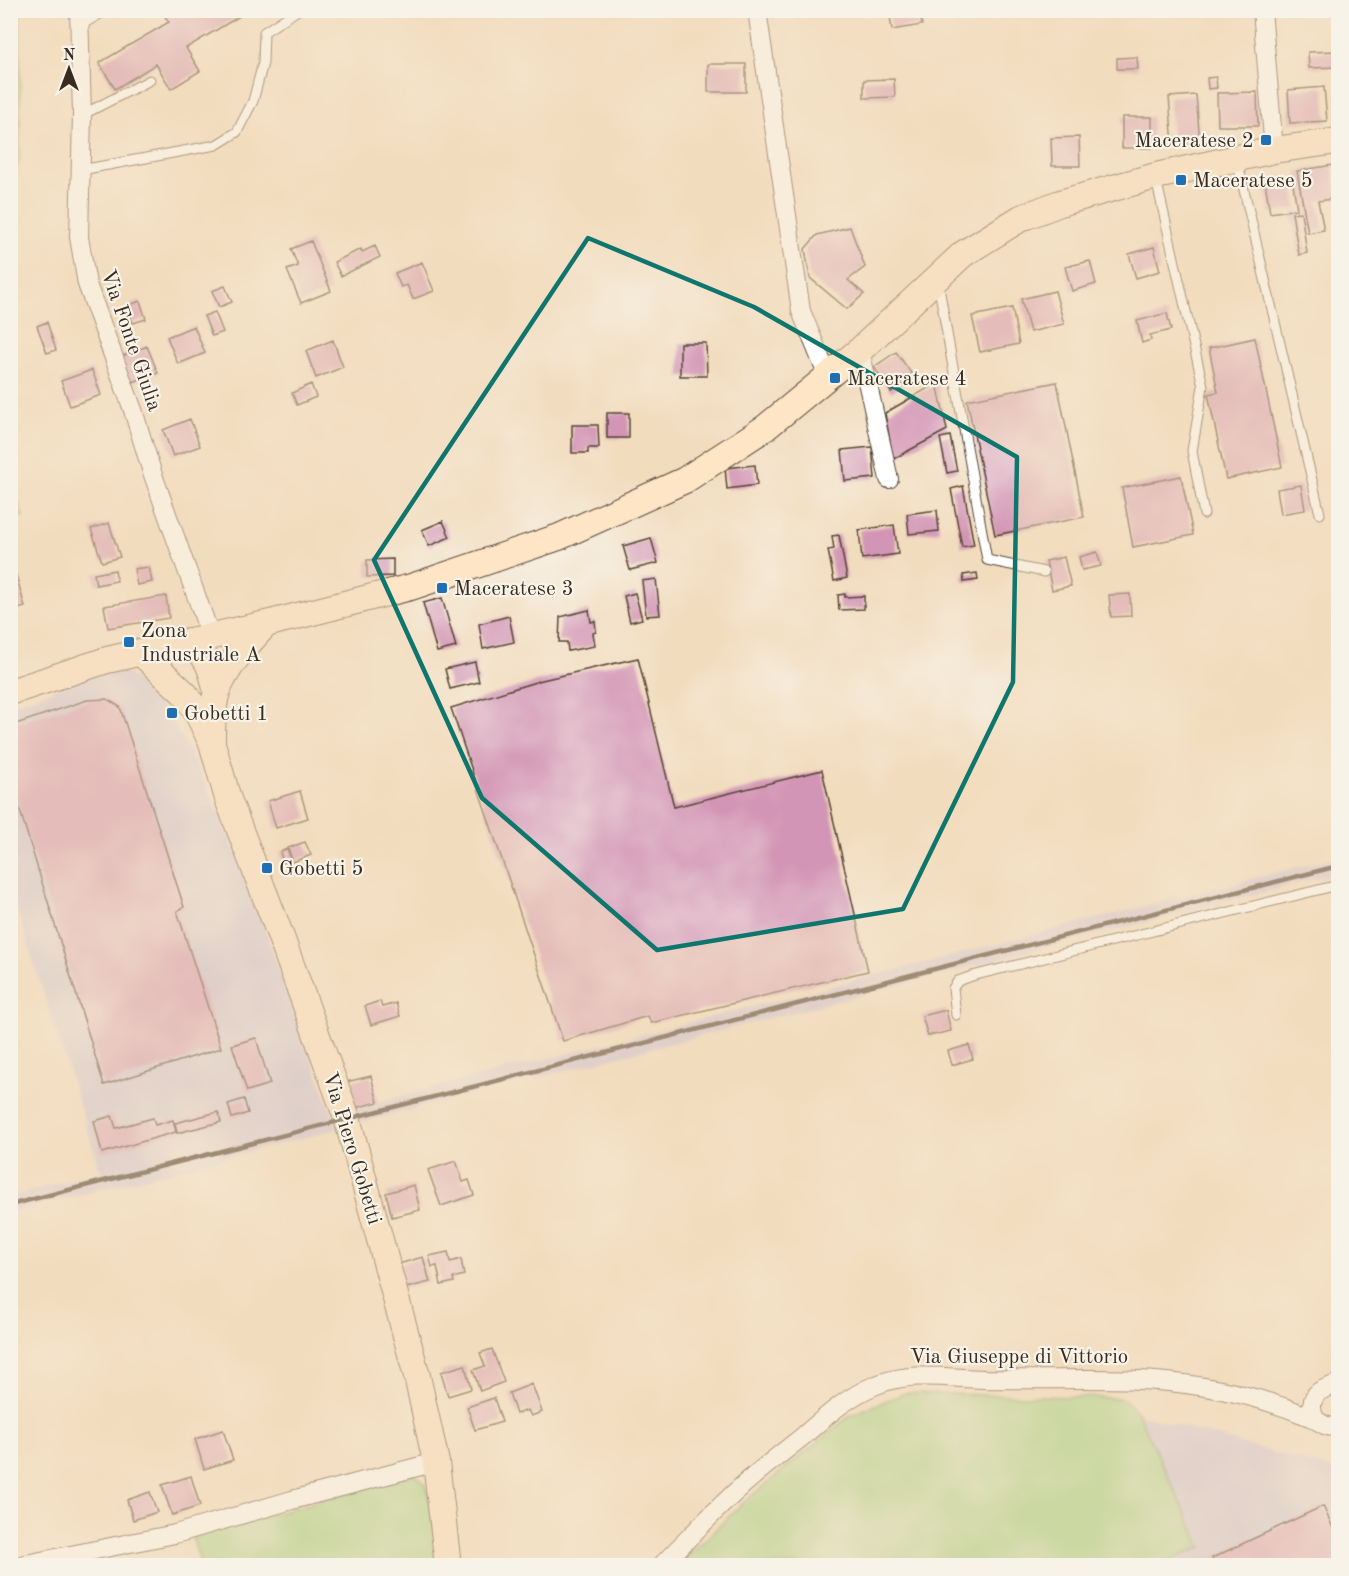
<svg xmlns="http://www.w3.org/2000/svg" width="1349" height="1576" font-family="'Old Standard TT',serif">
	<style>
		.industrial { fill: #c8bfd8 }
		.green { fill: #9dd282; stroke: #6c7e50; stroke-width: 1.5 }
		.building { fill: #d395b5 }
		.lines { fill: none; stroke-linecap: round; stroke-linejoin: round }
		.lane-casing { stroke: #564536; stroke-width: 11 }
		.street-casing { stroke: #564536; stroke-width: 20 }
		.secondary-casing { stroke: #564536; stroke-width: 28 }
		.lane { stroke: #fff; stroke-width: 9 }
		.street { stroke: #fff; stroke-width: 18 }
		.secondary { stroke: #fde5c5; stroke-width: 26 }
		.rail { stroke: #3b2a1e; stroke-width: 4.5 }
		.marked { fill: none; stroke: #0f766e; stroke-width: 4.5; stroke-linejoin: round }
		.poi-dot { fill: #1f6fb2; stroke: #f7f3e8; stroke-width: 2 }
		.labels { text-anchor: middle; stroke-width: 4.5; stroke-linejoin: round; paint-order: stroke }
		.poi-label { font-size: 21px; fill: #3b2a1e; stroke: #f7f3e8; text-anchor: start }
		.street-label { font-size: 21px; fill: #3b2a1e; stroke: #f7f3e8 }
	</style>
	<rect width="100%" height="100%" fill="#f7f3e8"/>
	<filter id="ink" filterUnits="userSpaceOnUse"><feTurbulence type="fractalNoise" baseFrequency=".0167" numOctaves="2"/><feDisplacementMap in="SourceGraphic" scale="12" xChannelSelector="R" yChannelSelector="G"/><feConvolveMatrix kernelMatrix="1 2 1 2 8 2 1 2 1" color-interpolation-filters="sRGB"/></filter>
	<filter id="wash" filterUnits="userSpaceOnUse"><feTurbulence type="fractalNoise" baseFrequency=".008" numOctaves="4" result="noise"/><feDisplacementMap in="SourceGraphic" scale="24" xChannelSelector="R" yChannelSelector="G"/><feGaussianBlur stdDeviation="1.35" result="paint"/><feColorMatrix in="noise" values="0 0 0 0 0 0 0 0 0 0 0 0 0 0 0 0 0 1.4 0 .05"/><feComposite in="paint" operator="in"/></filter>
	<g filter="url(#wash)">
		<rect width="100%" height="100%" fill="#f2dcbe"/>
		<!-- industrial -->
		<path class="industrial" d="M112 668 129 675 151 690 171 718 197 765 239 860 338 1129 11 1212V1196L101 1172 11 892V705Z
			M1338 857V873L359 1123 355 1108Z
			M1138 1414 1338 1471V1565H1157L1201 1546Z"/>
		<!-- green -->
		<path class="green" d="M11 10 20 11V158L11 185Z
			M10 481 23 516 11 520H10Z
			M905 1393 1120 1398 1129 1404 1138 1414 1202 1547 1157 1566 679 1565 744 1502 851 1415Z
			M413 1474 420 1478 428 1490 440 1565H201L192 1537Z"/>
		<g id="blocks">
			<!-- building -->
			<path class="building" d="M171 10H250L186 48 200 71 171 89 156 64 115 89 99 63 169 22 164 15Z
				M889 10H920L922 25 892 30Z
				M1338 51V67L1309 68 1308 52Z
				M1137 57 1138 69H1117V58Z
				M708 64H746V92H708Z
				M1216 77 1217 88 1208 89 1207 78Z
				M894 79 895 97 864 98V80Z
				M1324 87 1327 121 1290 123 1288 90Z
				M1257 92 1258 126H1218L1217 93Z
				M1196 95 1200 143 1173 145 1169 97Z
				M1122 117H1152V148H1122Z
				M1079 137 1080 166H1052L1051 138Z
				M1332 165 1338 198 1318 201 1324 230 1308 233 1297 171Z
				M1292 178 1297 209 1270 213 1265 182Z
				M1301 212 1307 253 1299 255 1292 213Z
				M850 227 865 267 848 280 864 294 847 309 810 278 805 249 817 235Z
				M311 241 331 291 301 303 287 270 298 266 291 249Z
				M375 246 380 257 341 276 334 262 361 249 362 252Z
				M1154 247 1160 271 1136 278 1129 254Z
				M1090 261 1096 284 1072 291 1065 267Z
				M422 262 434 291 413 299 407 285 401 287 395 273Z
				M225 286 232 302 219 307 212 291Z
				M1055 291 1064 324 1030 332 1021 299Z
				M140 301 146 319 133 323 127 306Z
				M1012 308 1019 344 980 352 972 316Z
				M215 312 223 332 212 336 204 316Z
				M1167 313 1171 330 1150 335 1151 340 1142 343 1137 321Z
				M47 322 56 350 47 353 37 326Z
				M194 326 205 353 178 364 167 337Z
				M1255 338 1282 467 1226 479 1208 394 1218 392 1209 348Z
				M333 340 343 367 316 378 306 351Z
				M680 343H706L707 376H680Z
				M147 346 158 373 130 383 120 357Z
				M896 352 914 377 891 392 874 367Z
				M92 370 101 395 70 406 61 381Z
				M1057 382 1084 517 995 535 967 400Z
				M937 383 947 430 893 459 885 413Z
				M311 384 316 397 297 405 292 393Z
				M607 413H629V438H607Z
				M190 419 200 446 173 456 163 430Z
				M572 425H598L599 448H588V453H572Z
				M950 436 957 471 947 473 940 438Z
				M872 447 875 478 845 481 842 450Z
				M755 465 757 485 727 489 725 468Z
				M1181 476 1193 535 1133 547 1122 488Z
				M1301 485 1305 510 1281 514 1277 489Z
				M963 486 974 545 962 547 951 489Z
				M937 510 939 531 909 534 907 514Z
				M443 521 450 537 429 546 422 530Z
				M109 523 120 557 102 562 91 529Z
				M894 525 898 554 862 559 859 530Z
				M839 535 847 578 834 581 828 550 834 549 832 536Z
				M651 538 658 563 630 570 623 546Z
				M1097 552 1101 566 1082 570 1079 557Z
				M1064 557 1071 586 1052 590 1046 561Z
				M393 559V576L367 577V560Z
				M149 567 152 582 137 585 134 569Z
				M115 570 117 581 96 585 94 574Z
				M15 571 25 607 10 611V573Z
				M977 573 978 580 964 582 963 575Z
				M656 579 660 615 646 616 642 581Z
				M635 593 642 619 630 622 624 596Z
				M845 594V597L864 596V609L839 610 838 595Z
				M1130 594 1131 616 1111 617 1109 595Z
				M166 596 169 618 108 628 104 606Z
				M442 598 456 647 437 652 423 603Z
				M589 610 591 622 595 621 596 632 593 633 595 646 568 651 567 642H559L560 617Z
				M509 616 514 642 483 649 479 624Z
				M638 658 674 807 822 770 868 971 651 1023 648 1016 563 1041 451 708 542 680Z
				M475 662 479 682 450 689 445 669Z
				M107 699 120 707 184 907 177 911 221 1048 104 1085 10 778V726L87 700Z
				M300 791 308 818 276 828 268 801Z
				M305 842 311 855 293 862 288 848Z
				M287 849 291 860 283 863 280 852Z
				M380 1001 382 1007 396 1003 400 1016 371 1025 365 1006Z
				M946 1010 951 1031 928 1036 922 1016Z
				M256 1038 270 1084 247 1091 232 1045Z
				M969 1045 973 1059 952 1065 948 1051Z
				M371 1076 378 1102 355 1108 346 1082Z
				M244 1099 248 1113 232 1118 228 1104Z
				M218 1112 221 1122 177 1133 175 1123Z
				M112 1116 116 1128 153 1118 155 1125 173 1120 176 1132 102 1153 94 1121Z
				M456 1161 463 1182 469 1180 474 1195 441 1206 428 1170Z
				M414 1185 420 1210 392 1217 386 1193Z
				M448 1252 450 1262 461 1259 464 1275 453 1278 454 1282 441 1285 437 1266 432 1267 429 1256Z
				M423 1257 430 1282 402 1289 395 1265Z
				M492 1349 504 1382 480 1391 473 1370 485 1366 480 1353Z
				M465 1365 471 1389 448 1396 441 1372Z
				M532 1384 542 1412 531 1416 528 1410 516 1414 509 1393Z
				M494 1398 502 1422 475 1430 467 1407Z
				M223 1430 233 1460 204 1469 195 1439Z
				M191 1476 200 1506 172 1515 162 1485Z
				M150 1492 157 1512 133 1520 127 1500Z
				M1323 1506 1338 1539V1566H1215L1212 1558Z"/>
		</g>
	</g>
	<g filter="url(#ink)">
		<use href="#blocks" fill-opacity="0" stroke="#564536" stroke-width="1.5"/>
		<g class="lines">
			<defs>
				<path id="lane" d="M79 26 107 10
					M82 115 150 80
					M1237 160 1320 514
					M81 170 216 145 237 132 253 101 263 63 264 32 298 10
					M1156 179 1203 386 1192 451 1204 514
					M938 282 987 560 1044 572
					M956 1015 953 988 958 981 972 976 1338 885"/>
				<path id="street" d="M79 10 82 115 79 237 87 284 133 410 152 472 207 626 209 637
					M757 10 801 311 828 377
					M1262 10 1274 150
					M860 350 889 479
					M1316 1420C1309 1409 1311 1394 1324 1389 1329 1387 1333 1386 1338 1383
					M16 1566 175 1534 292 1500 436 1462
					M661 1566C688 1539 714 1511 742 1486 761 1469 782 1453 802 1437 824 1418 848 1396 876 1385 910 1371 947 1378 983 1379 1057 1381 1132 1374 1205 1387 1241 1393 1276 1403 1310 1417 1321 1422 1326 1429 1338 1426"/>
				<path id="secondary" d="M189 641C209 657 212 670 217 693
					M139 652 150 661 186 695 198 714 212 743 228 799 278 929 347 1118 417 1376 436 1462 448 1566
					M10 692 107 660 266 624 411 587 559 537 685 480 765 428 860 350 963 254 1021 218 1060 203 1156 176 1274 150 1338 141
					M212 743C212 727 212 707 217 692 227 665 247 645 266 624"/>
			</defs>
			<!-- lane casing -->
			<use href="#lane" class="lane-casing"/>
			<!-- street casing -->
			<use href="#street" class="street-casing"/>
			<!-- secondary casing -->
			<use href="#secondary" class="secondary-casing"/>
			<!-- lane -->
			<use href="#lane" class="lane"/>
			<!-- street -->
			<use href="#street" class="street"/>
			<!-- secondary -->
			<use href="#secondary" class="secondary"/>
			<!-- rail -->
			<path class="rail" d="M10 1205 1338 866"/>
		</g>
	</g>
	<!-- marked area -->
	<path d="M0 0H1349V1576H0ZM588 238 754 307 1017 457 1013 682 903 909 657 950 482 798 374 560Z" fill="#f2dcbe" fill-opacity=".55" fill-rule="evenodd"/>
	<path class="marked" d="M588 238 754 307 1017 457 1013 682 903 909 657 950 482 798 374 560Z"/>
	<!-- markers -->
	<g class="poi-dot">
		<rect x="1260" y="134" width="12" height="12" rx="3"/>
		<rect x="1175" y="174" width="12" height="12" rx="3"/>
		<rect x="829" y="372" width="12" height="12" rx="3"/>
		<rect x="436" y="582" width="12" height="12" rx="3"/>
		<rect x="123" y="636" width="12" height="12" rx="3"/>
		<rect x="166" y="707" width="12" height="12" rx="3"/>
		<rect x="261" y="862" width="12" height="12" rx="3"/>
	</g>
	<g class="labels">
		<!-- poi labels -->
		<g class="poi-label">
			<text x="1254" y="147" text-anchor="end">Maceratese 2</text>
			<text x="1193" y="187">Maceratese 5</text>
			<text x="847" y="385">Maceratese 4</text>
			<text x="454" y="595">Maceratese 3</text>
			<text x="141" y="637">Zona<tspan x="141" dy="24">Industriale A</tspan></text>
			<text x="184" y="720">Gobetti 1</text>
			<text x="279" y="875">Gobetti 5</text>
		</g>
		<!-- street labels -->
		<g class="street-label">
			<text transform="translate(132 340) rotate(71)" y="7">Via Fonte Giulia</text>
			<text transform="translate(353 1148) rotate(73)" y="7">Via Piero Gobetti</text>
			<text x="1019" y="1363">Via Giuseppe di Vittorio</text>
		</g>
	</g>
	<!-- margin -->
	<rect width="1349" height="1576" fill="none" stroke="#f7f3e8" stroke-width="36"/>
	<!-- north arrow -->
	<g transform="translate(69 69)" stroke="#f7f3e8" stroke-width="4.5" paint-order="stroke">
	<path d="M0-4.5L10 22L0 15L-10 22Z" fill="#3b2a1e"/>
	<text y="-9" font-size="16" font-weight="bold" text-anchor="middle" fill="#3b2a1e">N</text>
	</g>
</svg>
